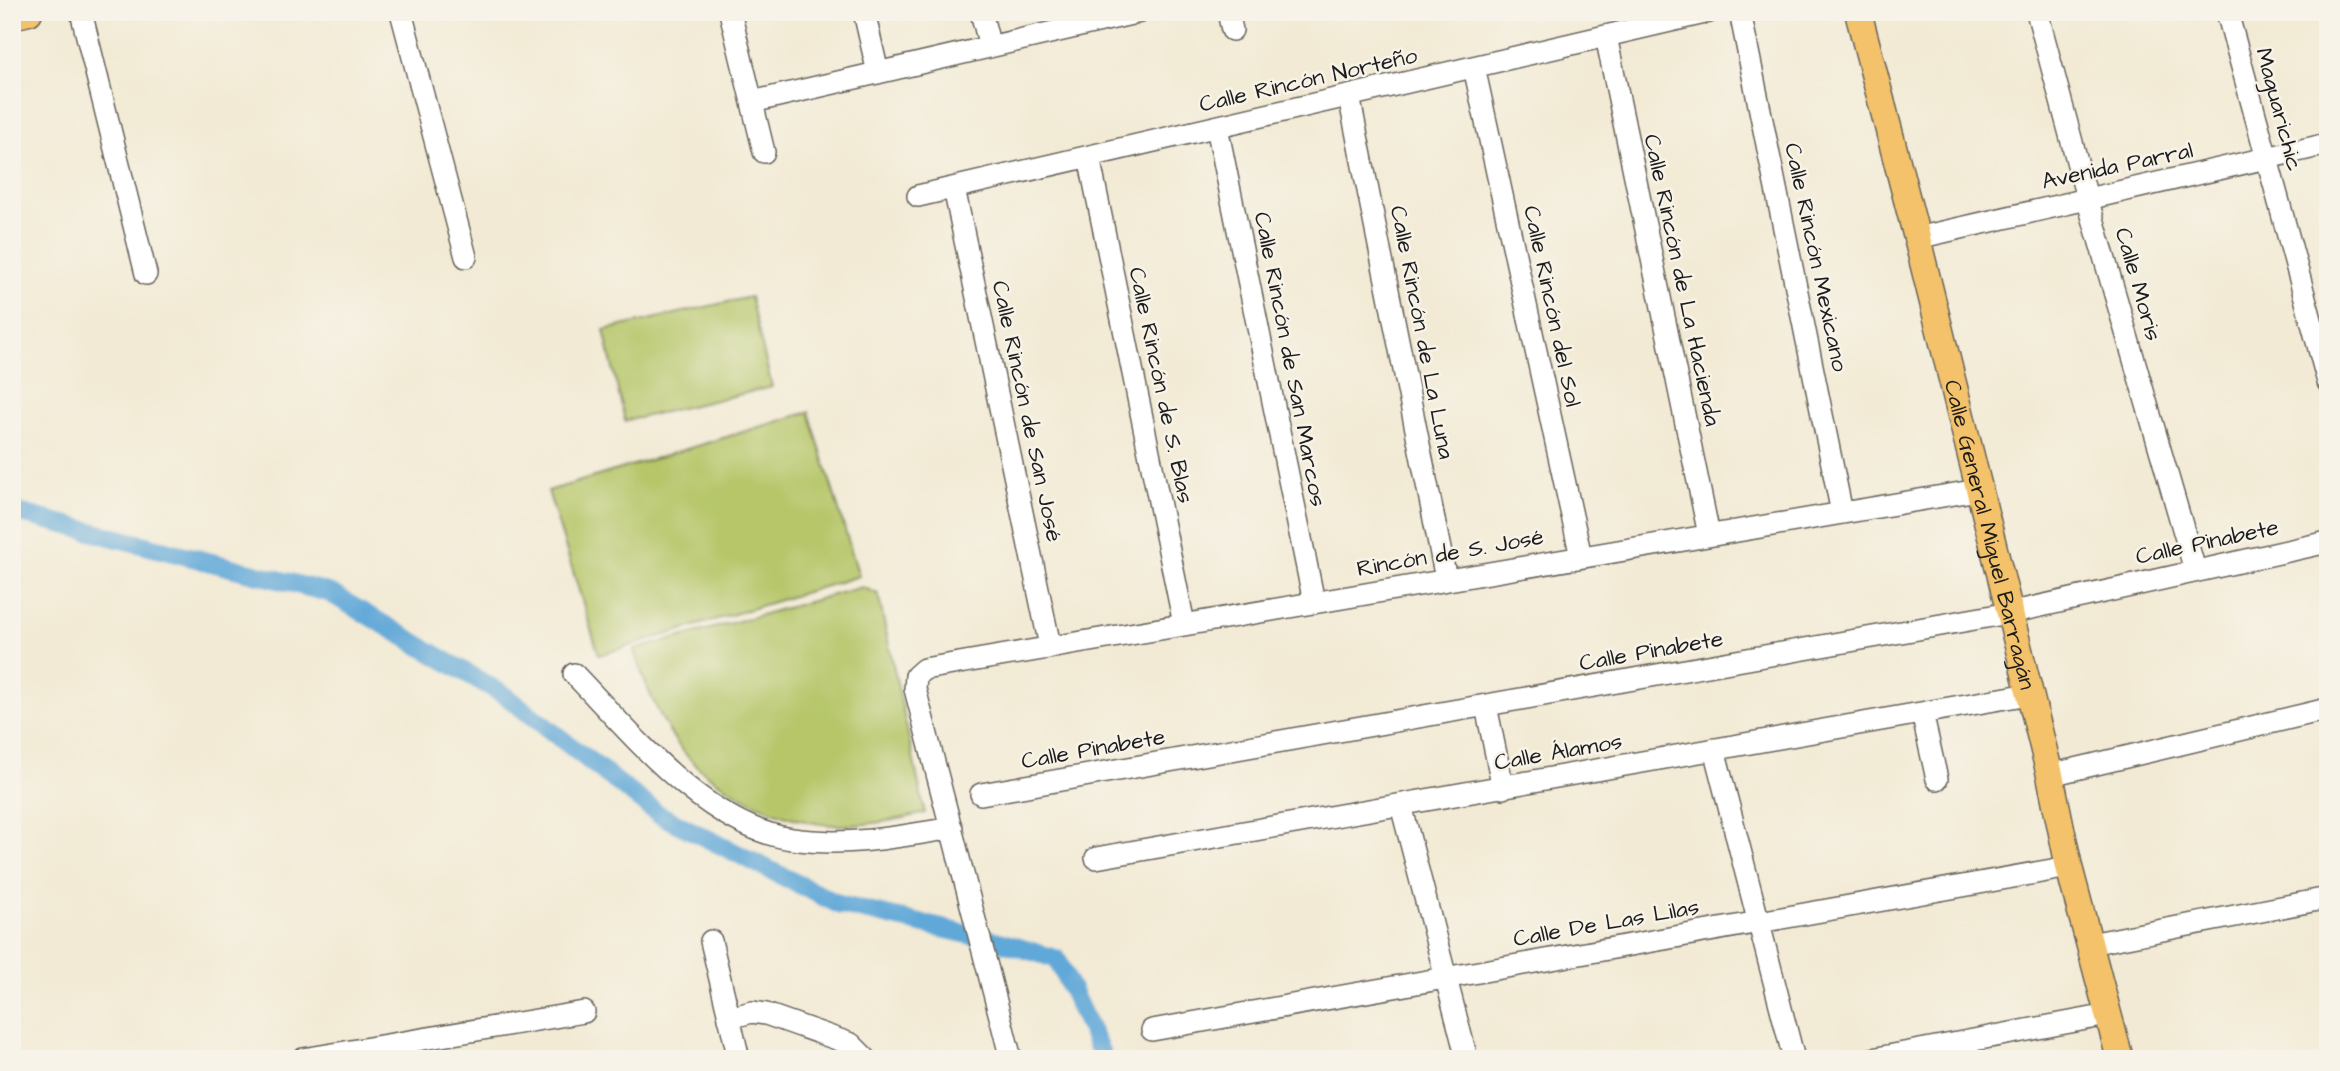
<svg xmlns="http://www.w3.org/2000/svg" width="2340" height="1071" font-family="'Architects Daughter',sans-serif">
	<style>
		.green { fill: #b6c669; stroke: #697142; stroke-width: 2 }
		.lines { fill: none; stroke-linecap: round; stroke-linejoin: round }
		.canal { stroke: #61a8d8; stroke-width: 19 }
		.minor-casing { stroke: #67645c; stroke-width: 24 }
		.major-casing { stroke: #67645c; stroke-width: 29 }
		.minor { stroke: #fff; stroke-width: 21 }
		.major { stroke: #f3c26a; stroke-width: 26 }
		.labels { text-anchor: middle; stroke-width: 5; stroke-linejoin: round; paint-order: stroke }
		.street-label { font-size: 23px; fill: #1c1c1c; stroke: #f7f3e8 }
	</style>
	<rect width="100%" height="100%" fill="#f7f3e8"/>
	<filter id="ink" filterUnits="userSpaceOnUse"><feTurbulence type="fractalNoise" baseFrequency=".0143" numOctaves="2"/><feDisplacementMap in="SourceGraphic" scale="14" xChannelSelector="R" yChannelSelector="G"/><feConvolveMatrix kernelMatrix="1 2 1 2 8 2 1 2 1" color-interpolation-filters="sRGB"/></filter>
	<filter id="wash" filterUnits="userSpaceOnUse"><feTurbulence type="fractalNoise" baseFrequency=".00686" numOctaves="4" result="noise"/><feDisplacementMap in="SourceGraphic" scale="28" xChannelSelector="R" yChannelSelector="G"/><feGaussianBlur stdDeviation="1.57" result="paint"/><feColorMatrix in="noise" values="0 0 0 0 0 0 0 0 0 0 0 0 0 0 0 0 0 1.4 0 .05"/><feComposite in="paint" operator="in"/></filter>
	<g filter="url(#wash)">
		<rect width="100%" height="100%" fill="#f2ead4"/>
		<!-- green -->
		<path class="green" d="M750 297 772 387 625 421 604 330Z
			M809 412 859 576 599 655 548 491Z
			M862 587 878 594 925 813C850 832 804 832 736 793 715 781 697 769 682 750 659 720 645 685 634 650Z"/>
		<g class="lines">
			<!-- canal -->
			<path class="canal" d="M12 511 330 593 506 696 658 814 840 905 1001 942 1057 959 1104 1059"/>
		</g>
	</g>
	<g filter="url(#ink)">
		<g class="lines">
			<defs>
				<path id="minor" d="M81 12 146 274
					M401 12 466 257
					M730 12 764 152
					M864 12 878 73
					M981 12 990 47
					M1228 12 1232 30
					M1740 12 1842 513
					M2037 12 2087 198 2195 570
					M2227 12 2328 382
					M1606 36 1709 535
					M1474 67 1581 557
					M1349 96 1446 579
					M752 102 1140 12
					M1217 127 1314 602
					M1089 157 1184 624
					M954 188 1050 646
					M918 196 1709 12
					M1917 238 2328 144
					M574 674C631 733 706 827 792 839 846 847 899 837 952 828
					M1486 706 1503 788
					M1922 713 1937 779
					M1714 749 1794 1059
					M2050 775 2328 709
					M981 794 2009 613 2328 542
					M1401 805 1467 1059
					M1096 858 2029 694
					M711 941 739 1059
					M2090 944 2328 898
					M729 1018 752 1012 766 1014 851 1044 866 1059
					M1152 1030 2069 867
					M303 1059 584 1012
					M1011 1059 915 689 916 676 924 669 1978 490
					M1872 1059 2108 1015"/>
				<g id="major">
					<path id="s1" d="M1858 12 1917 238 2050 775 2069 867 2120 1059"/>
					<path d="M12 16 29 12"/>
				</g>
			</defs>
			<!-- minor casing -->
			<use href="#minor" class="minor-casing"/>
			<!-- major casing -->
			<use href="#major" class="major-casing"/>
			<!-- minor -->
			<use href="#minor" class="minor"/>
			<!-- major -->
			<use href="#major" class="major"/>
		</g>
	</g>
	<g class="labels">
		<!-- street labels -->
		<g class="street-label">
			<text transform="translate(1308 79) rotate(-13)" y="8">Calle Rincón Norteño</text>
			<text transform="translate(2280 109) rotate(75)" y="8">Maguarichic</text>
			<text transform="translate(2117 165) rotate(-12)" y="8">Avenida Parral</text>
			<text transform="translate(1817 257) rotate(78)" y="8">Calle Rincón Mexicano</text>
			<text transform="translate(1683 280) rotate(78)" y="8">Calle Rincón de La Hacienda</text>
			<text transform="translate(2139 284) rotate(74)" y="8">Calle Moris</text>
			<text transform="translate(1553 306) rotate(78)" y="8">Calle Rincón del Sol</text>
			<text transform="translate(1423 332) rotate(79)" y="8">Calle Rincón de La Luna</text>
			<text transform="translate(1291 359) rotate(79)" y="8">Calle Rincón de San Marcos</text>
			<text transform="translate(1162 385) rotate(78)" y="8">Calle Rincón de S. Blas</text>
			<text transform="translate(1028 411) rotate(78)" y="8">Calle Rincón de San José</text>
			<text dy="8" stroke="none"><textPath href="#s1" startOffset="539">Calle General Miguel Barragán</textPath></text>
			<text transform="translate(2207 541) rotate(-12)" y="8">Calle Pinabete</text>
			<text transform="translate(1450 552) rotate(-10)" y="8">Rincón de S. José</text>
			<text transform="translate(1651 650) rotate(-10)" y="8">Calle Pinabete</text>
			<text transform="translate(1093 748) rotate(-10)" y="8">Calle Pinabete</text>
			<text transform="translate(1558 751) rotate(-10)" y="8">Calle Álamos</text>
			<text transform="translate(1606 922) rotate(-10)" y="8">Calle De Las Lilas</text>
		</g>
	</g>
	<!-- margin -->
	<rect width="2340" height="1071" fill="none" stroke="#f7f3e8" stroke-width="42"/>
</svg>
